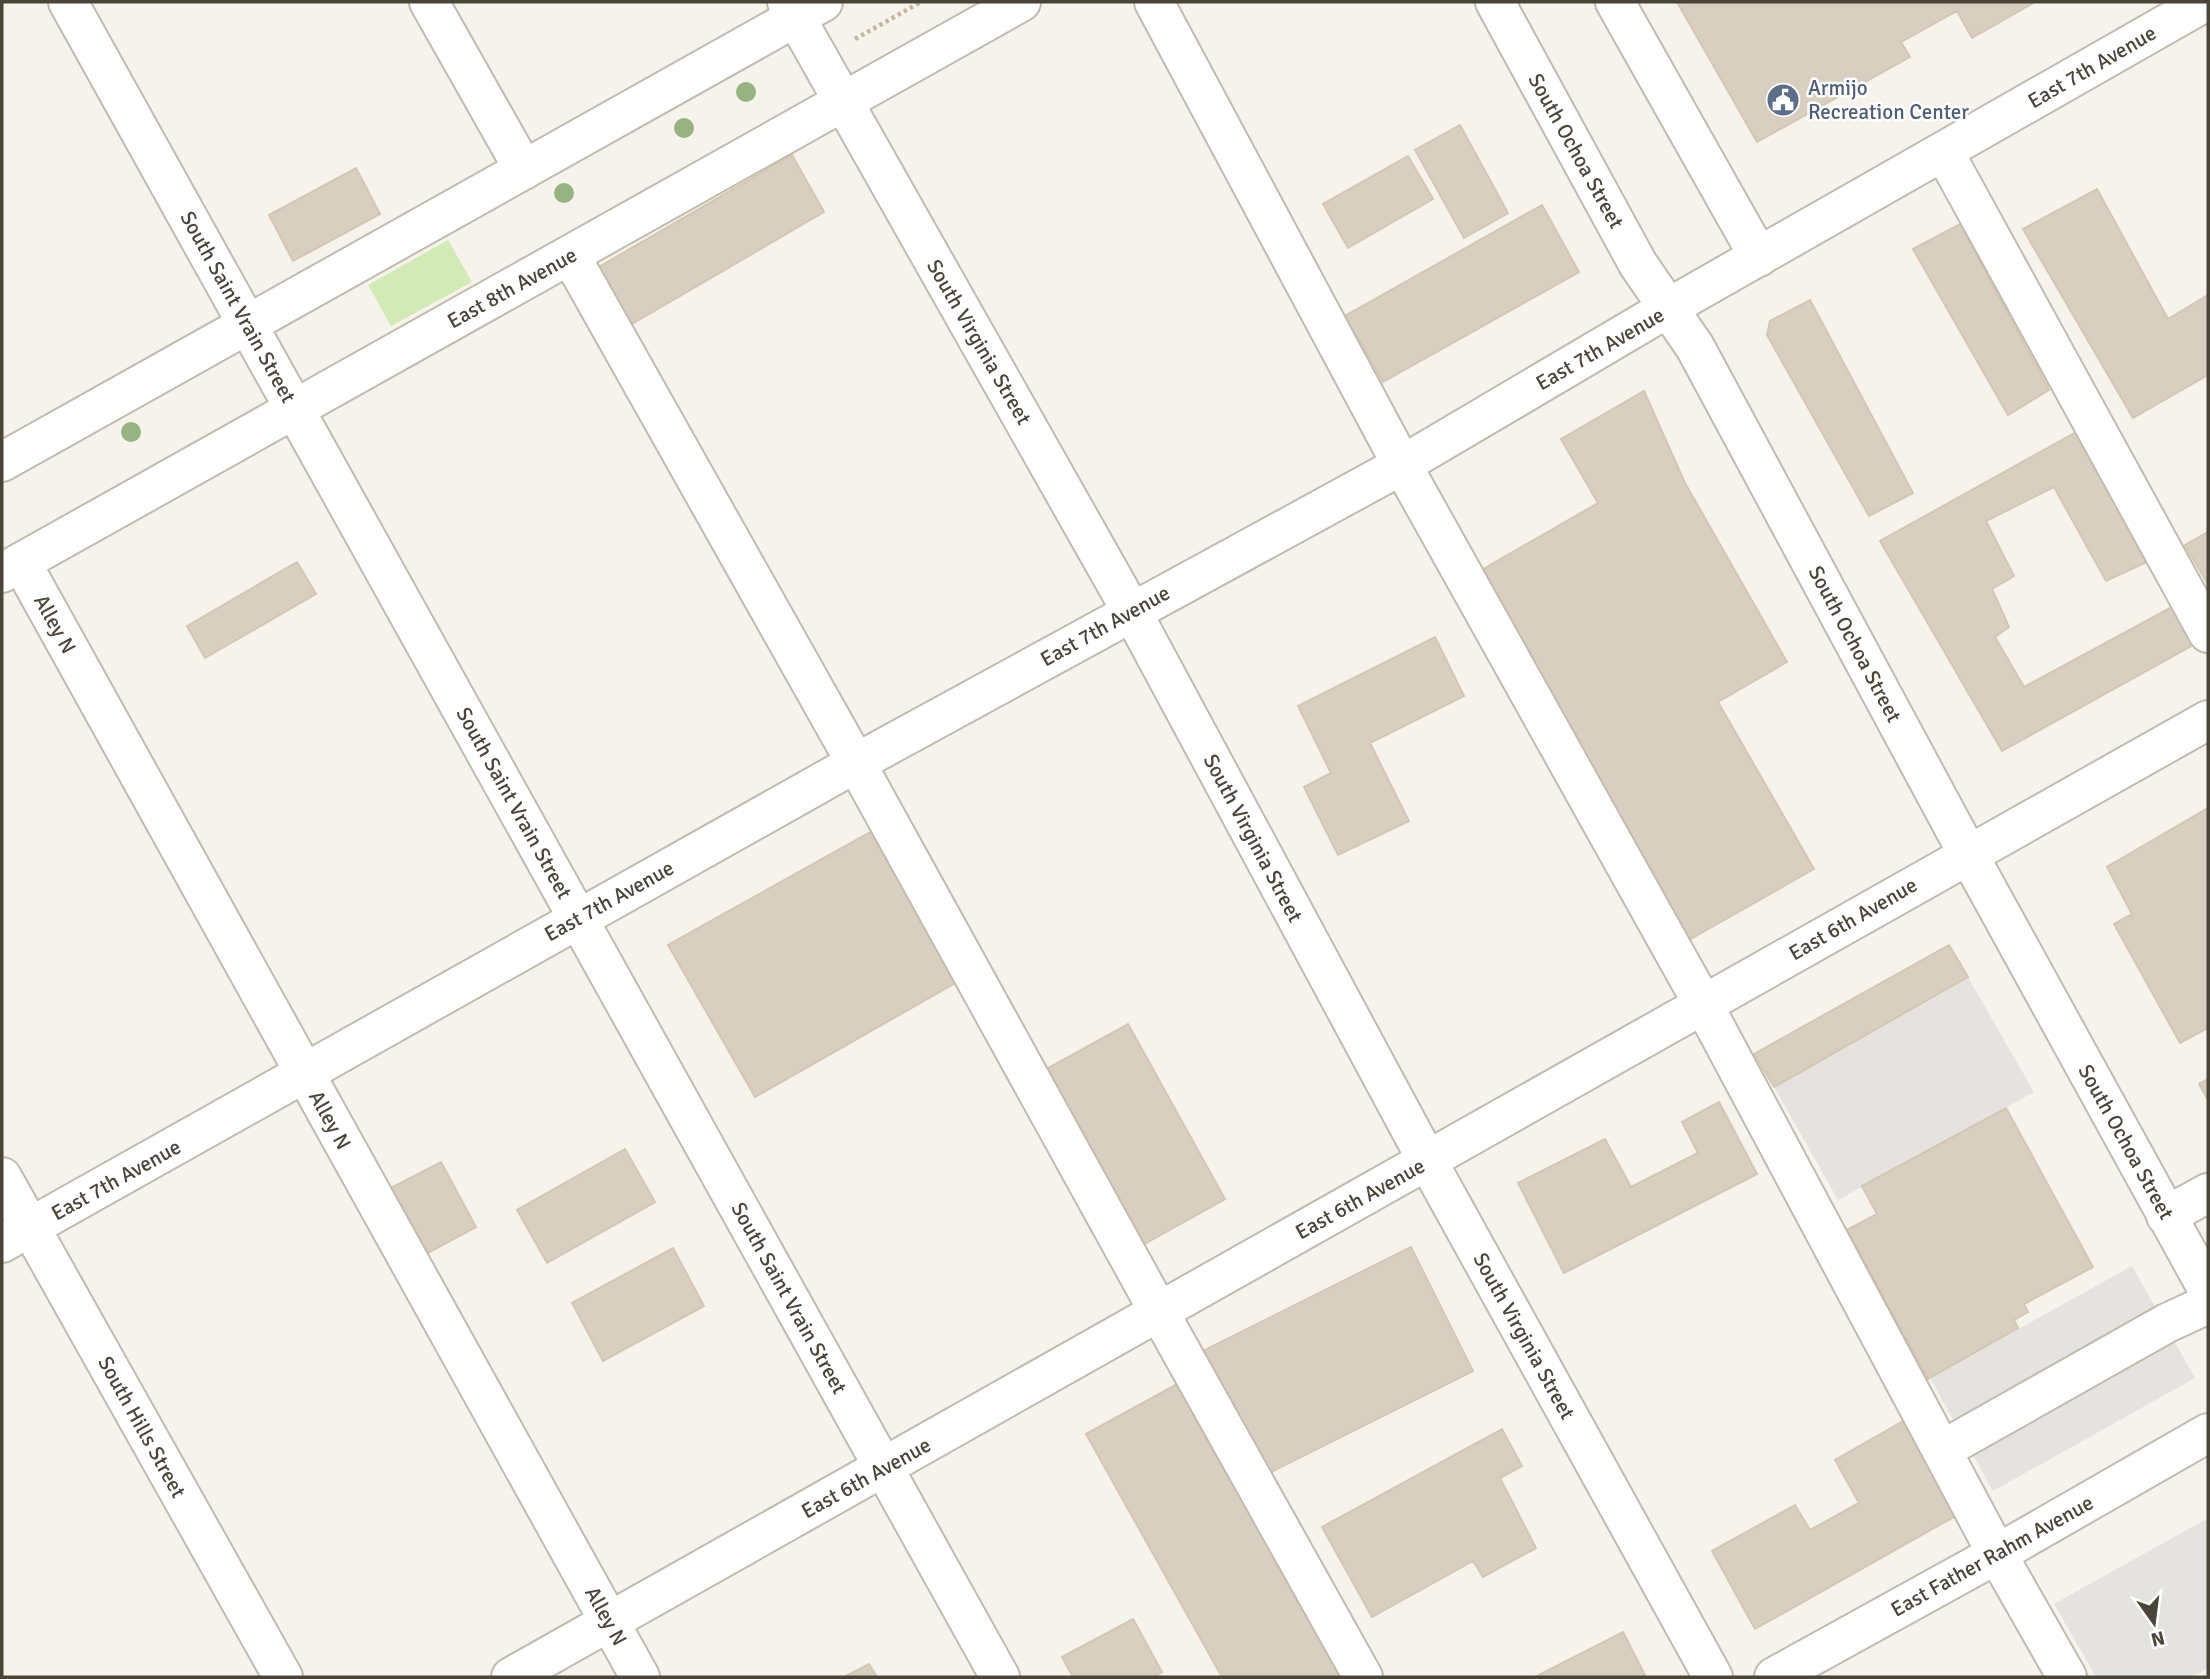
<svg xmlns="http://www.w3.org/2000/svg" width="2210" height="1679" font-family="Signika,sans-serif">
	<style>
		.green { fill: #d2eab5 }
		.parking { fill: #e5e3e0 }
		.building { fill: #d8cfc1; stroke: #d3c7b4; stroke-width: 2 }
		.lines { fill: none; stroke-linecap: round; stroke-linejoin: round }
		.minor-casing { stroke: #c2bbae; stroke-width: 42 }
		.path { stroke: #c4b79f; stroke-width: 4.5; stroke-dasharray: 3.5 3.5; stroke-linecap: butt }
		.minor { stroke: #fff; stroke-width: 38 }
		.tree { fill: #97b381 }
		.labels { text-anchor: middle; stroke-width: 5; stroke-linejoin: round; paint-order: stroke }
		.street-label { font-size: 21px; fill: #4b4439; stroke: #fff }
		.service-label { font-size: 21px; fill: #4e5e75; stroke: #fff; text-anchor: start }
	</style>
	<rect width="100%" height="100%" fill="#f6f3ec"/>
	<!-- green -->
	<path class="green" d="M448 240 472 282 391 326 368 285Z"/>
	<!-- parking -->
	<path class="parking" d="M1968 977 2034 1092 1838 1200 1774 1087Z
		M2132 1266 2195 1378 1993 1491 1930 1378Z
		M2208 1518V1668L2192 1677H2096L2054 1604Z"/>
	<!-- building -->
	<path class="building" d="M1677 2H2035L1972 38 1957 11 1901 42 1910 57 1757 142Z
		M1460 125 1508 213 1464 238 1415 150Z
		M792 155 824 212 632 324 597 268Z
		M1408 156 1433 199 1348 248 1323 204Z
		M356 168 380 214 293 261 269 215Z
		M2097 189 2168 319 2208 295V375L2133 418 2023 229Z
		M1542 205 1579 272 1383 382 1345 316Z
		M1960 224 2049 390 2008 415 1913 249Z
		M1810 300 1913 493 1869 516 1767 335 1770 321Z
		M1644 391 1685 483 1787 662 1718 702 1814 869 1689 940 1478 572 1598 503 1561 439Z
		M2078 431 2151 560 2106 581 2054 487 1986 521 2014 576 1992 589 2009 627 1995 637 2024 687 2174 606 2193 645 2002 751 1880 541Z
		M2208 532V584L2185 545Z
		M297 562 316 594 205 658 187 626Z
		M1435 637 1464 696 1370 743 1409 821 1338 855 1304 787 1331 773 1298 706Z
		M2208 808V1028L2180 1043 2114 924 2132 914 2107 867Z
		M872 831 959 981 755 1097 668 945Z
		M1949 945 1968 977 1774 1087 1754 1054Z
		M1128 1024 1225 1199 1141 1246 1043 1071Z
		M2208 1079V1100L2199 1084Z
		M1719 1102 1757 1174 1564 1273 1518 1183 1605 1139 1631 1187 1698 1153 1682 1122Z
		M2006 1108 2093 1267 2024 1304 2028 1312 2014 1320 2018 1328 1928 1379 1847 1230 1877 1214 1862 1186Z
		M625 1149 655 1202 547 1263 517 1210Z
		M441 1162 476 1227 428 1253 391 1188Z
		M1411 1247 1473 1371 1263 1476 1201 1352Z
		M673 1248 704 1306 603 1361 572 1303Z
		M1177 1384 1342 1677H1222L1086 1434Z
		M1905 1420 1959 1514 1755 1629 1712 1551 1795 1505 1810 1530 1859 1503 1835 1460Z
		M1502 1429 1522 1466 1500 1478 1536 1548 1483 1577 1473 1561 1372 1617 1322 1527Z
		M1133 1619 1162 1672 1153 1677H1073L1062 1657Z
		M1623 1632 1646 1677H1535Z
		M869 1664 877 1677H844Z"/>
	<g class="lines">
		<defs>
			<path id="minor" d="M68 2 1000 1677
				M429 2 524 170
				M787 2 1132 612 1428 1162 1713 1677
				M1154 2 1402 465 1703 1004 1997 1554 2067 1677
				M1495 2 1638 264 1695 347 1968 854 2208 1290
				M1615 2 1759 257
				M1944 152 2208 633
				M570 255 856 763 1159 1312 1363 1677
				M2 462 823 2
				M21 562 640 1677
				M2 573 1021 2
				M2 1177 283 1677
				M2166 1216 2208 1193
				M2 1243 856 763 1402 465 1668 308 2205 2
				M1942 1450 2167 1323 2208 1304
				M511 1677 2208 720
				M1774 1677 1997 1554 2208 1433"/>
		</defs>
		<!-- minor casing -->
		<use href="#minor" class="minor-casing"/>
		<!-- path -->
		<path class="path" d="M855 39 921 2"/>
		<!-- minor -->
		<use href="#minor" class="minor"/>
	</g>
	<!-- trees -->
	<g class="tree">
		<circle cx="746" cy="92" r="10"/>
		<circle cx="684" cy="128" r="10"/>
		<circle cx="564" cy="193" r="10"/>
		<circle cx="131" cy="432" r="10"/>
	</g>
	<!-- icons -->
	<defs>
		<symbol id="civic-disc" viewBox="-11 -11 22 22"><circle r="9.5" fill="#5c6f8a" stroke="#fff"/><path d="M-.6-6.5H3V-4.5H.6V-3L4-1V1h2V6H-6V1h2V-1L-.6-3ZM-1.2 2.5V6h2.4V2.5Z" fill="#fff"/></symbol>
	</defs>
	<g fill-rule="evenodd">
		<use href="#civic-disc" x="1764" y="81" width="38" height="38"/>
	</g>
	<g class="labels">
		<!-- street labels -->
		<g class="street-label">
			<text transform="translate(2092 67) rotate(-30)" y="7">East 7th Avenue</text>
			<text transform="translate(1576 151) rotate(61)" y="7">South Ochoa Street</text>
			<text transform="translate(512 288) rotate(-29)" y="7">East 8th Avenue</text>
			<text transform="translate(238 307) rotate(61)" y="7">South Saint Vrain Street</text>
			<text transform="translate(979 342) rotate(60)" y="7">South Virginia Street</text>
			<text transform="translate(1600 349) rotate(-30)" y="7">East 7th Avenue</text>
			<text transform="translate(55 624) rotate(61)" y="7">Alley N</text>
			<text transform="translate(1105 626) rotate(-29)" y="7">East 7th Avenue</text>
			<text transform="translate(1855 644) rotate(62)" y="7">South Ochoa Street</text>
			<text transform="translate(514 803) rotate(61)" y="7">South Saint Vrain Street</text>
			<text transform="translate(1253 838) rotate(62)" y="7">South Virginia Street</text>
			<text transform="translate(609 901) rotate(-29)" y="7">East 7th Avenue</text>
			<text transform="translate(1853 919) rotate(-30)" y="7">East 6th Avenue</text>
			<text transform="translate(330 1120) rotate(61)" y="7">Alley N</text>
			<text transform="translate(2126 1142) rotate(61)" y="7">South Ochoa Street</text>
			<text transform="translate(116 1180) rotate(-29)" y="7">East 7th Avenue</text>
			<text transform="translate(1360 1199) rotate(-29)" y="7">East 6th Avenue</text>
			<text transform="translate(789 1298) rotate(61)" y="7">South Saint Vrain Street</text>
			<text transform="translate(1524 1336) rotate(61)" y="7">South Virginia Street</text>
			<text transform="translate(142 1427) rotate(61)" y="7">South Hills Street</text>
			<text transform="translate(866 1478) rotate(-29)" y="7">East 6th Avenue</text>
			<text transform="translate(1992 1556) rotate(-29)" y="7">East Father Rahm Avenue</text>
			<text transform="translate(606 1616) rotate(61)" y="7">Alley N</text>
		</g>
		<!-- service labels -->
		<g class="service-label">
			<text x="1808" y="95">Armijo<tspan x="1808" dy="24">Recreation Center</tspan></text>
		</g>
	</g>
	<!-- border -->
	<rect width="2210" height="1679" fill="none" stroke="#4b4439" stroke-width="7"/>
	<!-- north arrow -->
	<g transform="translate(2154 1623) rotate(166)" stroke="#ffffff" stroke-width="5" paint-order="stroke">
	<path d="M0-5L12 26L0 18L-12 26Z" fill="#4b4439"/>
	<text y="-10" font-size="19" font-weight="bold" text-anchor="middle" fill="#4b4439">N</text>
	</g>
</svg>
